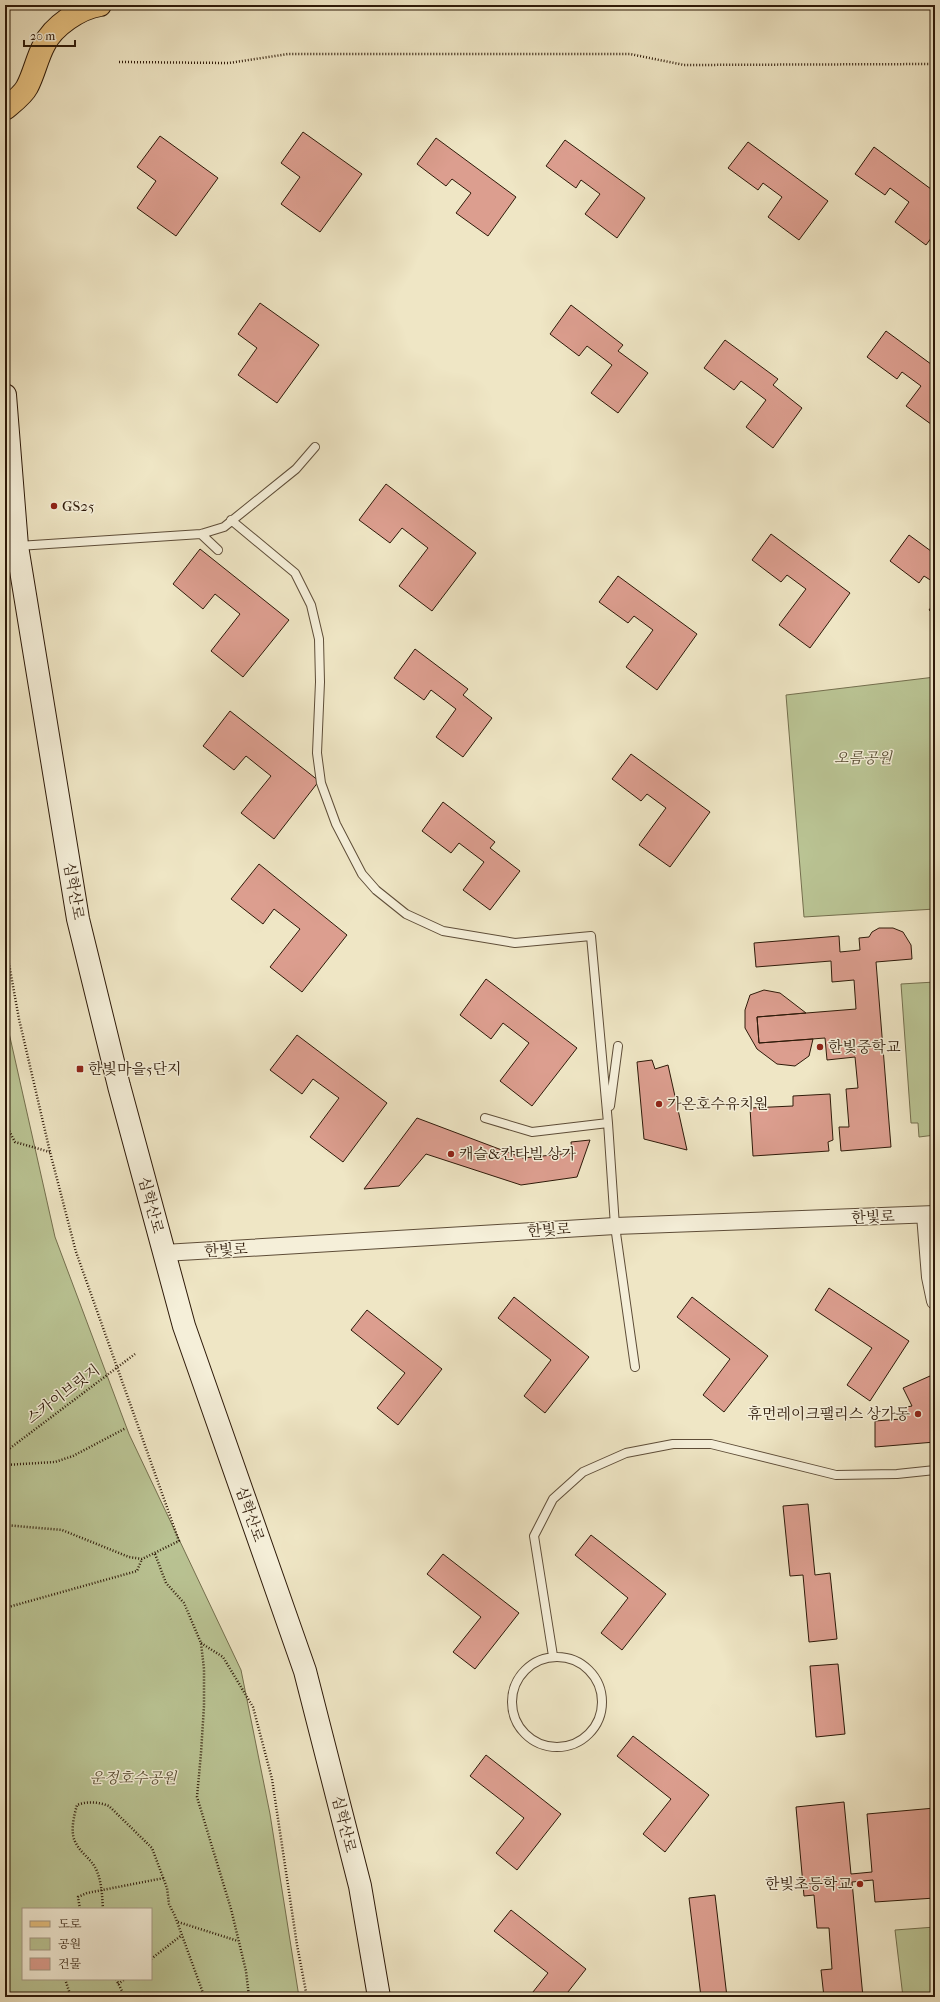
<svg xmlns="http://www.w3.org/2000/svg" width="940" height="2002" font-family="'IM FELL French Canon','Noto Serif KR',serif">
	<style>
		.green { fill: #bac494; stroke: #746f4e; fill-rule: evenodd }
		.building { fill: #dc9e8f; stroke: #2e1a09 }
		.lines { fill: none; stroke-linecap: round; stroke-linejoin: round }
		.lane-casing { stroke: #5e4d38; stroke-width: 10 }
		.street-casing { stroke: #5e4d38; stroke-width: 18 }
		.secondary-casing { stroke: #2e1a09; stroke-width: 24 }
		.primary-casing { stroke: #2e1a09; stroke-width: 24 }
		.path { stroke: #2e1a09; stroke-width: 2.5; stroke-dasharray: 1 2; stroke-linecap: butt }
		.lane { stroke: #f5efd9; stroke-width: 8 }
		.street { stroke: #f5efd9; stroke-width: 16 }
		.secondary { stroke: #f5efd9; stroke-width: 22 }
		.primary { stroke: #e8c382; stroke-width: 22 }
		.path-bridge { stroke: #2e1a09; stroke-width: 2.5; stroke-dasharray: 1 2; stroke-linecap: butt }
		.poi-dot { fill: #8f2418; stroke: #f5efd9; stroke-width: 1.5 }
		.labels { text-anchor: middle; stroke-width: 3; stroke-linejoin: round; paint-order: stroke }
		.poi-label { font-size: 15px; fill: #2e1a09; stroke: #f5efd9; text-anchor: start }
		.park-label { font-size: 15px; font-style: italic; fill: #584d33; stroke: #f5efd9 }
		.street-label { font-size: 15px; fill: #2e1a09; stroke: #f5efd9 }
	</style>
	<rect width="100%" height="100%" fill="#efe6c5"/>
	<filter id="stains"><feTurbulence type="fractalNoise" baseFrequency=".005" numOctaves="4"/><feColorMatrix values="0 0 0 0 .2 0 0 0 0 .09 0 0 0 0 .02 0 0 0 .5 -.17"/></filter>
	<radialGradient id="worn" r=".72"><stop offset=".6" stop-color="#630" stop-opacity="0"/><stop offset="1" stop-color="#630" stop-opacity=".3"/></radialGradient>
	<!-- green -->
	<path class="green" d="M935 677V909L804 917 786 695Z
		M935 982V1135L919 1137 918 1123H911L901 984Z
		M5 1015 55 1237 129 1434 241 1670 270 1814 299 1997H5ZM23 1909H151V1979H23Z
		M935 1927V1997H903L895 1930Z"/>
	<!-- building -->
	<path class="building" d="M303 132 362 174 320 232 281 204 300 177 281 163Z
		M160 136 218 178 176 236 137 208 156 181 137 167Z
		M436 138 516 197 488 236 456 213 471 193 452 179 446 186 417 164Z
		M565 140 645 198 617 238 585 214 600 194 581 180 576 188 546 166Z
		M748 142 828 201 799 240 768 217 782 197 763 183 758 190 728 168Z
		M874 147 935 192V233L926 245 895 222 909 202 890 188 885 195 855 174Z
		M260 303 319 345 277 403 238 375 257 348 238 334Z
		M571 305 623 345 618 351 648 373 618 413 591 393 612 365 587 346 579 356 550 334Z
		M886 331 935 367V427L906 406 921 386 902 372 897 379 867 357Z
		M725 340 778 379 773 385 802 408 773 448 746 427 766 400 741 381 734 390 704 368Z
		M386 484 476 553 432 611 399 586 428 548 402 528 390 543 359 520Z
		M771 534 850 593 810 648 779 625 806 589 787 575 781 582 752 560Z
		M909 535 935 554V583L924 576 919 583 890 561Z
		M200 549 289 620 243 677 211 651 240 614 215 594 203 609 173 584Z
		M618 576 697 634 657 690 626 667 653 630 634 616 628 623 599 602Z
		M935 602V614L929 610Z
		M415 649 468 689 463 695 492 718 463 757 436 737 456 709 431 690 424 700 394 678Z
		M230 711 319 781 274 839 241 813 271 776 246 756 234 770 203 746Z
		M631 754 710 812 670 867 639 845 666 808 647 794 641 801 612 779Z
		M443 802 495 842 490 848 520 871 490 910 463 890 484 862 459 843 451 853 422 831Z
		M259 864 347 935 302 992 270 967 300 929 274 909 263 924 231 899Z
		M879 928H893L903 932 911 945 912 959 876 962 891 1147 841 1151 839 1127H849L846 1089 858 1088 855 1057 827 1060 825 1038 759 1043 757 1017 856 1009 854 980 832 982 831 961 756 967 754 943 839 936 840 952 860 950 859 938 869 937 872 932Z
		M486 979 577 1048 532 1106 500 1081 529 1043 503 1023 491 1039 460 1015Z
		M764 990 780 993 806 1013 757 1017 759 1043 813 1039 809 1056 795 1066 777 1064 757 1049 745 1028V1010L750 995Z
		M297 1035 387 1103 343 1162 310 1137 339 1098 313 1079 302 1094 270 1070Z
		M652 1060 655 1069 668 1065 687 1150 644 1139 637 1062Z
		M830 1094 833 1140 828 1142 829 1151 753 1156 750 1108 793 1106V1096Z
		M417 1118 523 1158 572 1153 571 1142 590 1140 577 1177 521 1185 426 1154 399 1186 364 1189Z
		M829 1288 909 1341 870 1401 847 1385 872 1348 815 1310Z
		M514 1297 589 1357 545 1413 524 1396 551 1360 498 1318Z
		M692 1297 768 1356 724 1412 703 1395 730 1359 677 1317Z
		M367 1310 442 1369 398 1425 377 1408 405 1373 351 1330Z
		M930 1376 935 1385V1442L875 1447V1421L901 1419V1408L912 1406 903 1388Z
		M808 1504 815 1575 830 1573 837 1639 809 1642 803 1575 790 1576 783 1506Z
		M591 1535 666 1594 622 1650 601 1633 628 1598 575 1555Z
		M443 1554 519 1613 475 1669 453 1652 481 1617 427 1574Z
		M838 1664 845 1734 816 1737 810 1666Z
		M633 1736 709 1795 665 1852 643 1834 671 1799 617 1756Z
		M486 1755 561 1814 517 1870 496 1853 524 1818 470 1776Z
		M844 1802 851 1874 872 1872 867 1814 935 1808V1898L875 1902 873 1880 852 1882 863 1997H824L821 1970 832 1969 829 1928H817L814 1895 804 1896 796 1807Z
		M715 1895 727 1997H701L689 1898Z
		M511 1910 586 1969 564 1997H529L548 1973 494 1931Z"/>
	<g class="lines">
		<defs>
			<path id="lane" d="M231 520 295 573 311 605 319 639 320 682 317 753 321 783 336 824 362 874 376 890 406 914 443 931 515 943 591 936 608 1123
				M201 534 218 550
				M18 546 201 534 224 527 296 469 315 447
				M610 1106 618 1046
				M485 1118 532 1132 608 1123 615 1226 635 1367
				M553 1656 534 1536 553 1499 583 1472 626 1453 673 1444H711L836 1475 897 1474 935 1470
				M512 1702a45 45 0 1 1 90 0a45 45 0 1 1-90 0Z"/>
			<path id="street" d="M925 1215 930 1277 935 1301
				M164 1253 615 1226 935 1214"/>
			<path id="secondary" d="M5 395 17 546 78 919 119 1086 184 1326 305 1671 360 1886 379 1997"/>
			<path id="primary" d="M5 109C12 103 23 95 27 87 34 74 37 58 44 45 53 26 80 8 100 5"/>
		</defs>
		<!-- lane casing -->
		<use href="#lane" class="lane-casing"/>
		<!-- street casing -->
		<use href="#street" class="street-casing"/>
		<!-- secondary casing -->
		<use href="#secondary" class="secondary-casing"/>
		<!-- primary casing -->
		<use href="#primary" class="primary-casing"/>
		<!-- path -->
		<path class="path" d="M119 62 229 63 288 54H630L684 65 935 64
			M5 942 19 1019 50 1152 76 1252 179 1541 142 1559 129 1557 62 1530 5 1525
			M5 1123 15 1142 50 1152
			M5 1465 55 1462 73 1456 126 1428
			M155 1554 166 1583 184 1603 201 1643 204 1669V1706L201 1753 197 1797 231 1909 246 1971 249 1997
			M5 1608 137 1571 142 1559
			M201 1643 223 1657 253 1707 272 1779 297 1945 307 1997
			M80 1909 78 1897 87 1893 164 1878
			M103 1909C102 1896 102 1882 96 1869 91 1859 82 1854 77 1845 69 1834 74 1816 77 1805 87 1801 99 1802 109 1806L152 1848 167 1888 169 1904 175 1916 203 1993 206 1997
			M178 1922 238 1941
			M151 1959 182 1935
			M65 1979 71 1997
			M116 1979 125 1997
			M118 1984 125 1979"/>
		<!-- lane -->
		<use href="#lane" class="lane"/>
		<!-- street -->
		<use href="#street" class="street"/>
		<!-- secondary -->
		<use href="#secondary" class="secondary"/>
		<!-- primary -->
		<use href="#primary" class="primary"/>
		<!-- path-bridge -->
		<path class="path-bridge" d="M5 1452 135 1354"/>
	</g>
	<!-- markers -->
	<g class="poi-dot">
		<circle cx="54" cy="506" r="4"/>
		<circle cx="820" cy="1047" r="4"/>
		<rect x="76" y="1065" width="8" height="8" rx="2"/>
		<circle cx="659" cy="1104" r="4"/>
		<circle cx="451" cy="1154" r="4"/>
		<circle cx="918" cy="1414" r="4"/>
		<circle cx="860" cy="1884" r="4"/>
	</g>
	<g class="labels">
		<!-- poi labels -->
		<g class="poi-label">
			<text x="62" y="511">GS25</text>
			<text x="828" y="1052">한빛중학교</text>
			<text x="88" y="1074">한빛마을5단지</text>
			<text x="667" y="1109">가온호수유치원</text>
			<text x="459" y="1159">캐슬&amp;칸타빌 상가</text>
			<text x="910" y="1419" text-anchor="end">휴먼레이크팰리스 상가동</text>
			<text x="852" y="1889" text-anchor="end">한빛초등학교</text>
		</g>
		<!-- park labels -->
		<g class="park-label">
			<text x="863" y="763">오름공원</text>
			<text x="133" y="1783">운정호수공원</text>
		</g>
		<!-- street labels -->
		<g class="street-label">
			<text transform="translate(74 891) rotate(80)" y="5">심학산로</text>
			<text transform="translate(151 1205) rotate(75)" y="5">심학산로</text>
			<text transform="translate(873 1217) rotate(-2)" y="5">한빛로</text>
			<text transform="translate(549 1230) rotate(-3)" y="5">한빛로</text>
			<text transform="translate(226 1250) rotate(-3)" y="5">한빛로</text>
			<text transform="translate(63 1394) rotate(-37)" y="5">스카이브릿지</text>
			<text transform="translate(250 1514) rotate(71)" y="5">심학산로</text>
			<text transform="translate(344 1824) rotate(76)" y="5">심학산로</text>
		</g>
	</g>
	<!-- margin -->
	<rect width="940" height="2002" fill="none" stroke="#efe6c5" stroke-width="20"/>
	<rect x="6" y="6" width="928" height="1990" fill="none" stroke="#2e1a09" stroke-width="2"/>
	<rect x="10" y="10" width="920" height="1982" fill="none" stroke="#2e1a09"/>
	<!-- legend -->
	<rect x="22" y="1908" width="130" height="72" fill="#f5efd9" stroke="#a59a86"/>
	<rect x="30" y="1921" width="20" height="6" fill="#e8c382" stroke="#a59a86"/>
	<text x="58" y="1928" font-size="12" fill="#2e1a09">도로</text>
	<rect x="30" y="1938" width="20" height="12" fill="#bac494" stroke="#a59a86"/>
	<text x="58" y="1948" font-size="12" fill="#2e1a09">공원</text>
	<rect x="30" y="1958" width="20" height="12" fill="#dc9e8f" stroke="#a59a86"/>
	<text x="58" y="1968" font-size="12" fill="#2e1a09">건물</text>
	<!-- scale -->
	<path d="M24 40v6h51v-6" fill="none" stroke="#2e1a09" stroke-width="2"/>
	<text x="30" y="40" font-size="12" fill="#2e1a09" stroke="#f5efd9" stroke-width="3" paint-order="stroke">20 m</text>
	<rect width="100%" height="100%" filter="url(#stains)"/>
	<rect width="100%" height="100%" fill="url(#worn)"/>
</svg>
